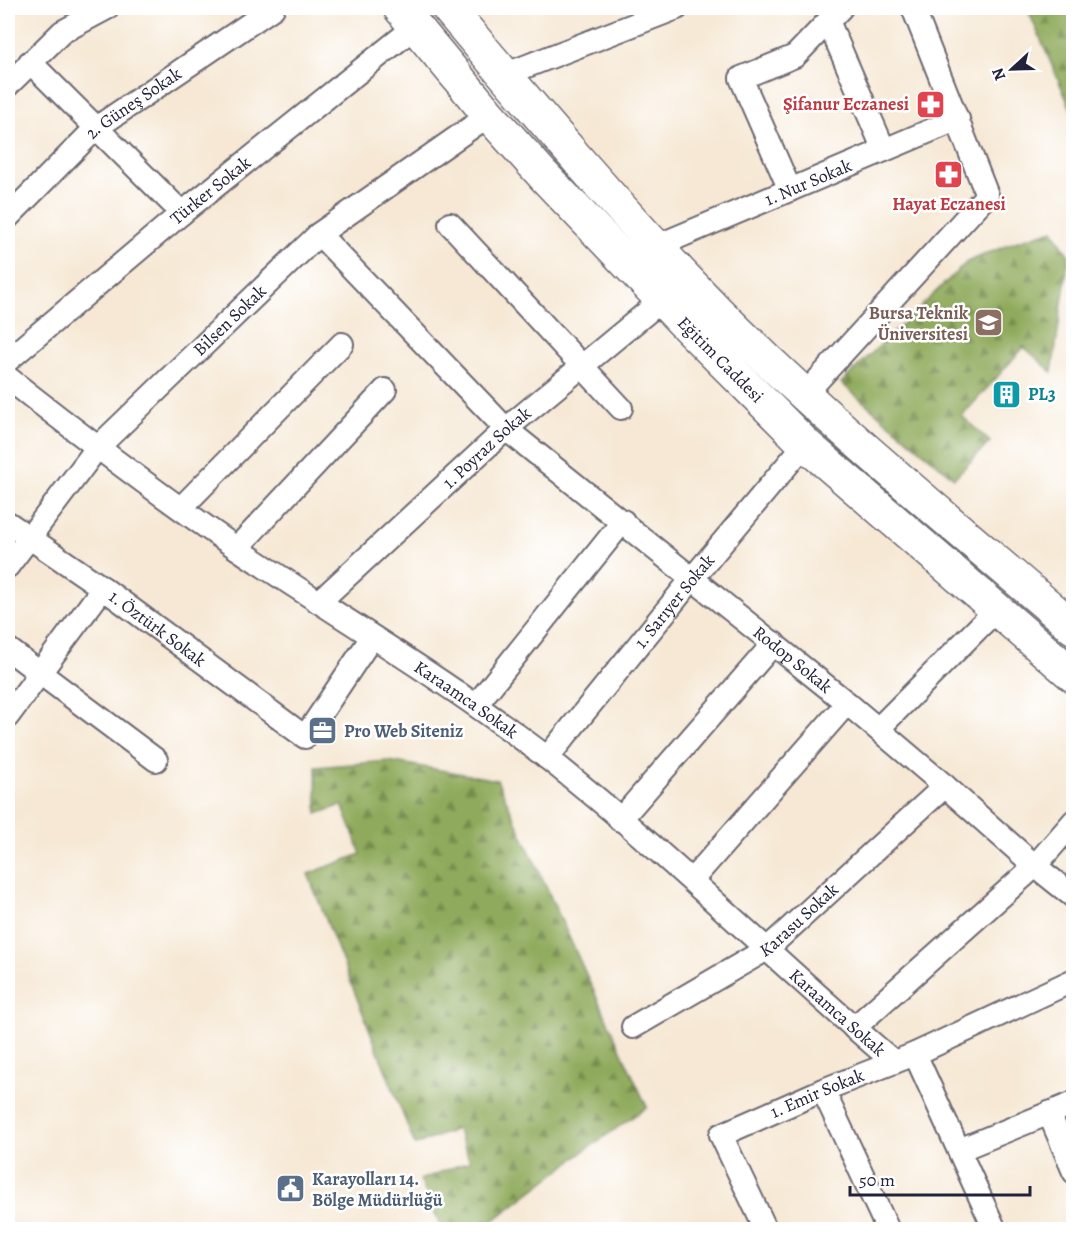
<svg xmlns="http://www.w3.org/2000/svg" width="1081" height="1237" font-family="Alegreya,serif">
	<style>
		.forest { fill: url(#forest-firs); stroke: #58664c; stroke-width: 1.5 }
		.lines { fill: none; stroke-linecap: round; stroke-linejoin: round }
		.street-casing { stroke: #6c6771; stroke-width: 26 }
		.primary-casing { stroke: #6c6771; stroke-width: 36 }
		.street { stroke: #fff; stroke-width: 22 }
		.primary { stroke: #fff; stroke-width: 33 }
		.labels { text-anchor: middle; stroke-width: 5; stroke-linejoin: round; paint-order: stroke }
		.health-label { font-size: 18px; font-weight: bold; fill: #be3a42; stroke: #fff; text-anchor: end }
		.street-label { font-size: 18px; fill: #22223b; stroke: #fff }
		.education-label { font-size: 18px; font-weight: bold; fill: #785e54; stroke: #fff; text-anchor: end }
		.culture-label { font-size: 18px; font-weight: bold; fill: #0d838f; stroke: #fff; text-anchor: start }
		.service-label { font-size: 18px; font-weight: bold; fill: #4e5e75; stroke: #fff; text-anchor: start }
	</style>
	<defs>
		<pattern id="forest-firs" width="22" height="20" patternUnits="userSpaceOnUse" patternTransform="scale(1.5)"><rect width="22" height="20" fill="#8faa5c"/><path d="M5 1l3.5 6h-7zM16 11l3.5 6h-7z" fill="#748a4d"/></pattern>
	</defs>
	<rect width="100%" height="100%" fill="#fff"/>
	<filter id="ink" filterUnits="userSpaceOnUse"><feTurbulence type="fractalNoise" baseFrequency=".0167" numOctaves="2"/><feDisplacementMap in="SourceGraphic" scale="12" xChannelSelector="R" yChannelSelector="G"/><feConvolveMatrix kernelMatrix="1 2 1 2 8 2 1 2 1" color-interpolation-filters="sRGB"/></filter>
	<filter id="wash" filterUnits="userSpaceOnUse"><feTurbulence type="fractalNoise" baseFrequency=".008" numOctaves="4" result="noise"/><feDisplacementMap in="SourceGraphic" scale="24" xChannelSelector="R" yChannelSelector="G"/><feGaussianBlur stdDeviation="1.35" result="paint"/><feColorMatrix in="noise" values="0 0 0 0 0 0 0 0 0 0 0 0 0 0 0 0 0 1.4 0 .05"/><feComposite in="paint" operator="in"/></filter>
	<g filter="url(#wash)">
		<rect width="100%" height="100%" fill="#f6e8d4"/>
		<!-- forest -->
		<path class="forest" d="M1027 8H1073V114Z
			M1053 230 1069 256 1052 372 1024 347 962 416 990 442 954 478 841 383 967 262 1015 242Z
			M389 761 497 780 647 1107 587 1149 482 1229H442L420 1180 470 1161 457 1129 415 1145 308 874 361 854 342 805 317 814 316 767Z"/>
	</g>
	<g filter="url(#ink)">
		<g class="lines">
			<defs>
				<g id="street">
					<path d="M828 21 884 150"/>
					<path d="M30 62 182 213"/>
					<path d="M504 75 677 8"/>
					<path d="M8 85 62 32 107 8"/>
					<path d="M790 190 741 78 795 56 841 8"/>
					<path id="s1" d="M8 217 96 128 273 8"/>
					<path d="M450 224 621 408"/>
					<path id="s2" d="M319 234 506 429 847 703 945 786 1035 866 1074 897"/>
					<path id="s3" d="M657 246 958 119"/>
					<path id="s4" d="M8 360 182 213 416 26"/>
					<path id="s5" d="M8 378C83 437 159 495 238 549 341 618 448 681 546 757 667 852 776 962 894 1062"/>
					<path d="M805 394 987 195 913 8"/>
					<path d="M181 508 342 344"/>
					<path id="s6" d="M8 523 103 588 305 737 372 637"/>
					<path d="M237 548 385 390"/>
					<path id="s7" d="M8 566 97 448 319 234 489 115"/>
					<path id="s8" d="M319 602 506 429 662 300"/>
					<path d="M8 649 156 760"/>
					<path d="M476 705 623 521"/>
					<path d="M8 716 103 588"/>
					<path d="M878 729 997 609"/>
					<path id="s9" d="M547 758 692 579 805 444"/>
					<path d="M620 820 774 643"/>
					<path d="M692 880 847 703"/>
					<path id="s10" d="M633 1027 767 949 945 786"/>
					<path d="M854 1028 1035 866 1074 821"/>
					<path d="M915 1054 995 1230"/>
					<path d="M823 1090 888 1230"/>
					<path d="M1049 1113 1074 1172"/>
					<path d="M959 1150 1074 1103"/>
					<path id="s11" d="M766 1230 721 1135 823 1090 915 1054 1074 980"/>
				</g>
				<g id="primary">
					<path id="s12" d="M400 8 489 115 544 176 688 327 805 444 1074 676"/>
					<path d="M448 8C535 111 623 215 718 312 830 424 953 524 1074 628"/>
				</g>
			</defs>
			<!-- street casing -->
			<use href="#street" class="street-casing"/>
			<!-- primary casing -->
			<use href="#primary" class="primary-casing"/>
			<!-- street -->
			<use href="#street" class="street"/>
			<!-- primary -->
			<use href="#primary" class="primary"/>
		</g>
	</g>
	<!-- icons -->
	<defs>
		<symbol id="pharmacy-square" viewBox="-11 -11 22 22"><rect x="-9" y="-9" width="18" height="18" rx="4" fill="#e0444e" stroke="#fff"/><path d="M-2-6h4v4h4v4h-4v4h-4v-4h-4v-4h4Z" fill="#fff"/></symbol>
		<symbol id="university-square" viewBox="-11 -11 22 22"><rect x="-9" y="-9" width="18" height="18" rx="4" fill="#8d6e63" stroke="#fff"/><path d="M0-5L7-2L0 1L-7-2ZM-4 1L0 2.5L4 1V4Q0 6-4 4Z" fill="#fff"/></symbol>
		<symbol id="building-square" viewBox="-11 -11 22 22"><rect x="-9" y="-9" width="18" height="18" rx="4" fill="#0f9aa8" stroke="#fff"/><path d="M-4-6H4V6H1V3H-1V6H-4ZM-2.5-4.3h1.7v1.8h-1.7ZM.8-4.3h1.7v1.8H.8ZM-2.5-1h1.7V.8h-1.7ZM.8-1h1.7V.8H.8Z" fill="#fff"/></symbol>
		<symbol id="office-square" viewBox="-11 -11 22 22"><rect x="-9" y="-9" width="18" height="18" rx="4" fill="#5c6f8a" stroke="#fff"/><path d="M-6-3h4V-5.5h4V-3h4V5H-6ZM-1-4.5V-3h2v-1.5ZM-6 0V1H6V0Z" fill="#fff"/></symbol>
		<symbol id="civic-square" viewBox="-11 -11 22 22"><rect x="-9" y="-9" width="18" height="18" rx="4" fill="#5c6f8a" stroke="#fff"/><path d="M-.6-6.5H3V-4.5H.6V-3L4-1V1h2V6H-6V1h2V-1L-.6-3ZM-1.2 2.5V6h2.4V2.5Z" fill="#fff"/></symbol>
	</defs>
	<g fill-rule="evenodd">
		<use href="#pharmacy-square" x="914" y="88" width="33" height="33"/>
		<use href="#pharmacy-square" x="932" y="158" width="33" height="33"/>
		<use href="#university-square" x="972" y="306" width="33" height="33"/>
		<use href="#building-square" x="990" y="378" width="33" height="33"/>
		<use href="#office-square" x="306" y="714" width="33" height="33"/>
		<use href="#civic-square" x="274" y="1172" width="33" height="33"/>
	</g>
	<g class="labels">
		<!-- health labels -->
		<g class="health-label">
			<text x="909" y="110">Şifanur Eczanesi</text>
			<text x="949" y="210" text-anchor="middle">Hayat Eczanesi</text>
		</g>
		<!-- street labels -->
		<g class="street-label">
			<text dy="6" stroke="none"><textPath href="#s1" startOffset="170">2. Güneş Sokak</textPath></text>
			<text dy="6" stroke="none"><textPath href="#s3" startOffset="164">1. Nur Sokak</textPath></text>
			<text dy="6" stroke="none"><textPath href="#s4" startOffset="264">Türker Sokak</textPath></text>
			<text dy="6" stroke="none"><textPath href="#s7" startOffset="332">Bilsen Sokak</textPath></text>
			<text dy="6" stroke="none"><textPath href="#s12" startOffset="476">Eğitim Caddesi</textPath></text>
			<text dy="6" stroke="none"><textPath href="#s8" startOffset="228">1. Poyraz Sokak</textPath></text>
			<text dy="6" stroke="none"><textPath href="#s9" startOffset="202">1. Sarıyer Sokak</textPath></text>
			<text dy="6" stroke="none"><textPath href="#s6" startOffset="183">1. Öztürk Sokak</textPath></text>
			<text dy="6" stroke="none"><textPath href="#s2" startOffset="638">Rodop Sokak</textPath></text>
			<text dy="6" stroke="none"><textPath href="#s5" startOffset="560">Karaamca Sokak</textPath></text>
			<text dy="6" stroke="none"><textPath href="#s10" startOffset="198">Karasu Sokak</textPath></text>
			<text dy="6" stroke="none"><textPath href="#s5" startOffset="1046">Karaamca Sokak</textPath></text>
			<text dy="6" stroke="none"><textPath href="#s11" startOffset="210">1. Emir Sokak</textPath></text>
		</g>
		<!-- education labels -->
		<g class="education-label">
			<text x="968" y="319">Bursa Teknik<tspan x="968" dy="21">Üniversitesi</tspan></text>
		</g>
		<!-- culture labels -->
		<g class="culture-label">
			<text x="1028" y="400">PL3</text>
		</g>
		<!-- service labels -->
		<g class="service-label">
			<text x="344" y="737">Pro Web Siteniz</text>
			<text x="312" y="1185">Karayolları 14.<tspan x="312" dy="21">Bölge Müdürlüğü</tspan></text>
		</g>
	</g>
	<!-- margin -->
	<rect width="1081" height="1237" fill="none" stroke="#fff" stroke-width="30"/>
	<!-- north arrow -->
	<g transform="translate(1012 69) rotate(248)" stroke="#ffffff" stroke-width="4.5" paint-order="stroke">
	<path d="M0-4.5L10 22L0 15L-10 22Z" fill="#22223b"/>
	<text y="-9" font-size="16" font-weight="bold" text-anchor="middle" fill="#22223b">N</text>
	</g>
	<!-- scale -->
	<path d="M850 1186v9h180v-9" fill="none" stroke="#22223b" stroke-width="3"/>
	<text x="859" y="1186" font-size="18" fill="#22223b" stroke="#ffffff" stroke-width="4.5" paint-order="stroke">50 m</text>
</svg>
